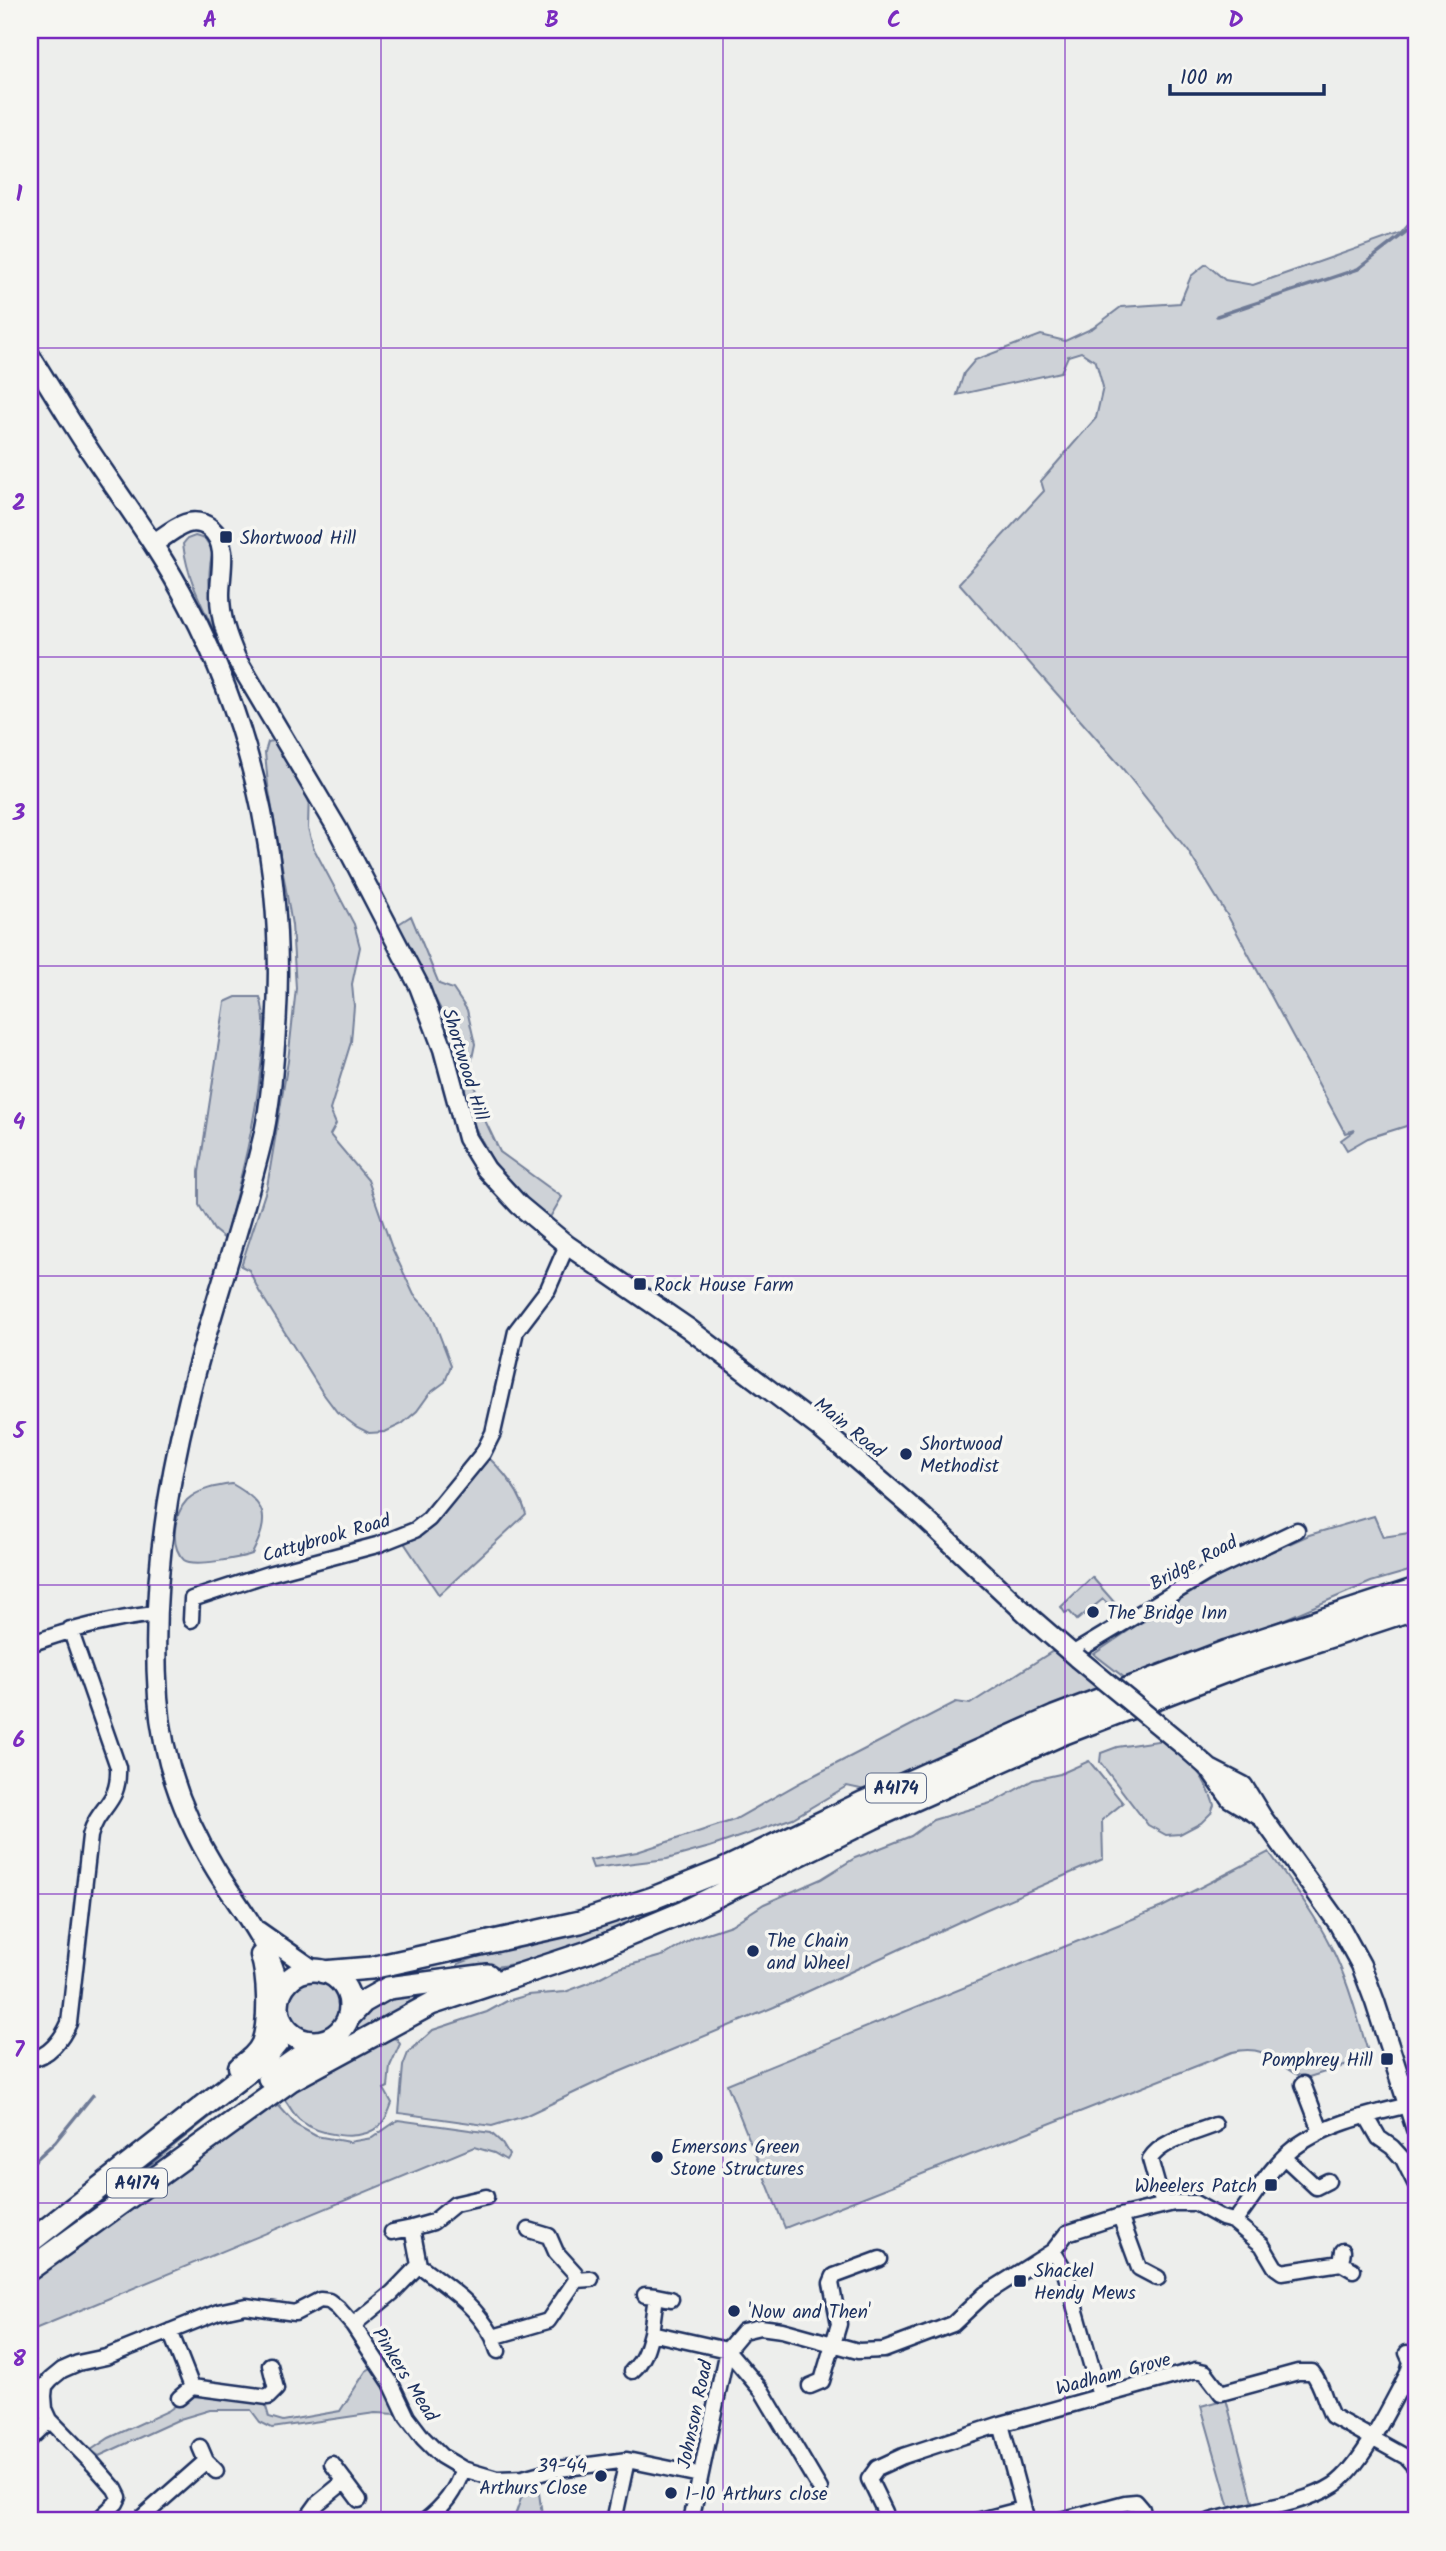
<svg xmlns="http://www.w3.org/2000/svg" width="1446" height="2551" font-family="Kalam,sans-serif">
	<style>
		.green { fill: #ced2d7; stroke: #74809a; stroke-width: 2 }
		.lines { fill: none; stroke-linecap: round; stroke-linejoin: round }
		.stream { stroke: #6e7a96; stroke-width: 3.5 }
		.minor-casing { stroke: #1b2f5e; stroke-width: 19 }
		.major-casing { stroke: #1b2f5e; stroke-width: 23 }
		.highway-casing { stroke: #1b2f5e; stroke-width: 26 }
		.minor { stroke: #f6f6f2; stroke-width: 14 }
		.major { stroke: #f6f6f2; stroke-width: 18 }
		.highway { stroke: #f6f6f2; stroke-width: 21 }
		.major-bridge-casing { stroke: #1b2f5e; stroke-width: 23; stroke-linecap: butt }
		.major-bridge { stroke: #f6f6f2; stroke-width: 18 }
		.grid { fill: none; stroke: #7b2cbf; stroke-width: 2; stroke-opacity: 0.55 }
		.poi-dot { fill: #1b2f5e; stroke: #f6f6f2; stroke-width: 2.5 }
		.labels { text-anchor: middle; stroke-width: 7; stroke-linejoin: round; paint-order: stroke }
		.shield { fill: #f6f6f2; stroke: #5d6b8a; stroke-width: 2 }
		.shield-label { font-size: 18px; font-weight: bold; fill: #1b2f5e }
		.poi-label { font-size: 19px; fill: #1b2f5e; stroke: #f6f6f2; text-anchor: start }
		.street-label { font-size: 19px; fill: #1b2f5e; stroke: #f6f6f2 }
		.neatline { fill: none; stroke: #7b2cbf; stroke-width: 2.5 }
		.grid-label { font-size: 23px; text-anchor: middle; font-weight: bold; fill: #7b2cbf }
	</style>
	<rect width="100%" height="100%" fill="#edeeec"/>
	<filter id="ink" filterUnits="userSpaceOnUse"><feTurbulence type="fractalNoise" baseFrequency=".0143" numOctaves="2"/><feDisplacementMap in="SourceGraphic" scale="14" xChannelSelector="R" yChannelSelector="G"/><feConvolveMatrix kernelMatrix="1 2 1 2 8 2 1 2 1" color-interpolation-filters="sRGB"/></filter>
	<g filter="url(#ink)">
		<!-- green -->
		<path class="green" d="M1416 216V1123L1368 1138 1347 1150 1341 1140 1355 1130 1345 1133 1229 918 1188 851 1118 763 959 583 1044 491 1041 481 1096 418 1103 387 1096 362 1081 352 1068 356 1061 372 957 395 964 373 975 360 1041 335 1065 341 1093 328 1121 307 1180 303 1191 276 1206 264 1225 280 1253 285 1401 233Z
			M195 536 205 539 213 551C205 578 212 606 215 633 201 604 187 577 183 544L187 539Z
			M276 740 309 790 308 828 313 847 354 924 360 947 352 984 354 1006 351 1042 330 1110 336 1124 330 1135 368 1180 392 1248 414 1295 431 1313 451 1365 445 1382 430 1393 417 1411 402 1424 385 1432 369 1433 357 1427 337 1412 322 1392 259 1291 249 1270 241 1266 267 1187 288 1061 296 988 292 925 268 785 265 752 268 742Z
			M411 916 439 984 453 989 467 1010 475 1044 470 1068 481 1112 500 1152 562 1197 549 1219 511 1187 490 1156 471 1120 440 1008 397 925Z
			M236 997H260C267 1020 264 1043 261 1066 255 1126 240 1181 225 1239L214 1230 199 1205V1172L225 1002Z
			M486 1455C503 1471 520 1491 526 1514L439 1595 403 1541Z
			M232 1484C268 1504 270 1518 252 1554 241 1558 193 1567 184 1560 169 1546 174 1514 187 1500 199 1489 217 1486 232 1484Z
			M1374 1516 1383 1537 1416 1532V1569L1371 1582 1271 1625 1125 1678 1094 1654 1140 1623 1228 1571 1309 1535Z
			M1092 1577 1114 1602 1110 1606 1103 1599 1077 1620 1069 1611 1065 1613 1061 1607Z
			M1344 1622 638 1924C578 1945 521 1971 457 1969L458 1964 495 1950Z
			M1053 1651 1101 1688 865 1790 847 1786 793 1818 710 1847 667 1859 593 1868 590 1860 637 1852 734 1820 803 1781 956 1702 970 1704Z
			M1164 1740C1190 1763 1203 1770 1214 1805L1211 1813 1201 1823 1180 1834 1166 1835 1148 1825 1100 1762 1101 1753 1117 1747Z
			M1089 1761 1123 1803 1102 1820 1103 1859 985 1910 774 2007 612 2075 525 2116 492 2126 399 2113 403 2066 408 2053 433 2030 487 2012 507 2001 528 1995 565 1992 589 1983 616 1969 665 1955 695 1937 731 1925 764 1904 821 1879 855 1858 911 1836 933 1820 994 1802 1033 1780 1060 1774Z
			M1269 1852C1291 1883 1314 1913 1331 1947 1349 1982 1358 2021 1370 2058L1309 2077C1280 2076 1275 2041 1232 2052L785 2228 727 2084 1162 1907Z
			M288 2004a27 27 0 1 1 54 0a27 27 0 1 1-54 0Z
			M436 1992 353 2039 349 2036 362 2012 378 1998Z
			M392 2038 397 2039 400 2044 390 2066 388 2087 384 2089 392 2103C389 2112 386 2120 379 2126 360 2143 319 2135 301 2121 293 2115 290 2106 284 2099 301 2077 365 2051 392 2038Z
			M251 2077 255 2081 30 2261V2250Z
			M279 2106 296 2125 316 2136 349 2142 372 2138 398 2120 491 2133 501 2142 509 2155 506 2160 494 2153 474 2147 30 2331V2281L217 2139 264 2110Z
			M373 2367 393 2399 398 2414 375 2413 272 2428 260 2422 251 2410H210L180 2419 99 2456 91 2450 109 2438 168 2411 192 2394 264 2400 269 2417 283 2421 340 2411 366 2371Z
			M1226 2399 1253 2502 1230 2508 1201 2406Z
			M537 2479 543 2521H513L527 2482Z"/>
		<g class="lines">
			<!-- stream -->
			<path class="stream" d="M1217 316 1358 269 1416 224
				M30 2165 55 2142 93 2095"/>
			<defs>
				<path id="minor" d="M191 1620 192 1599 268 1574 377 1545 415 1530 429 1519 483 1453 493 1433 516 1331 548 1289 567 1245
					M30 1644C71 1629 111 1619 155 1614
					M1072 1654 1205 1574 1297 1530
					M30 2059C49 2057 62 2039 69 2023L90 1836C98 1805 120 1805 118 1767L70 1629
					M1303 2084 1321 2131
					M1367 2117 1379 2138 1392 2147 1403 2159 1415 2183
					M1284 2157 1316 2187 1328 2181
					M1163 2205 1150 2159C1162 2140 1195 2133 1215 2125
					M1120 2216 1139 2268 1158 2278
					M1233 2221 1238 2217C1254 2196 1269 2170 1288 2153 1318 2126 1370 2114 1409 2105
					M392 2232 412 2228
					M1053 2251 1064 2269 1100 2396
					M1343 2251 1341 2263 1353 2270
					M419 2265 412 2228 433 2222 455 2204 486 2197
					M576 2280 591 2279
					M645 2295 656 2296 651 2333 727 2350 762 2391 820 2489
					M656 2296 671 2299
					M353 2325 392 2293 419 2265C450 2289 473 2302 493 2337L548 2321 576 2280 575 2273 556 2252 549 2236 529 2230
					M170 2331 192 2387 268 2397 276 2389 270 2365
					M493 2337 498 2351
					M632 2371C644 2361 647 2348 651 2333
					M810 2386 822 2381 839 2324 831 2283 834 2276 880 2259
					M179 2398 192 2387
					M1001 2424 1027 2521
					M30 2439 50 2420
					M200 2447 206 2461 216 2471
					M332 2464 359 2500
					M885 2512 869 2479 877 2468 903 2456 1001 2424 1196 2370 1205 2372 1221 2393 1298 2372H1312C1323 2385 1324 2401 1332 2416L1406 2457 1416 2468
					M139 2520 206 2461
					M97 2521 116 2503 119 2497 115 2489 93 2464 50 2420 45 2409 44 2396 45 2386 51 2379 62 2370 78 2363 106 2357 218 2312 246 2306 295 2313 320 2300 329 2301 338 2308 353 2325 391 2383 407 2417 423 2438 441 2456 463 2469 497 2479 523 2478 552 2470 627 2460 700 2475
					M305 2521 318 2503 345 2481
					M425 2521C444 2506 455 2492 463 2469
					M614 2521 627 2460
					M691 2521 727 2350 743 2331 760 2327 782 2330 858 2351 884 2350 953 2324 985 2294 1053 2251 1067 2233 1120 2216 1174 2203H1195L1222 2218 1233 2221 1262 2245 1275 2267 1282 2272 1341 2263
					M977 2521 1023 2509
					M1057 2521 1125 2503 1136 2502 1142 2509 1145 2521
					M1210 2521C1247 2510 1302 2506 1334 2485 1363 2465 1391 2404 1408 2373L1411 2362 1407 2353"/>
				<path id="major" d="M30 355C50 387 69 419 90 451 124 502 161 551 189 606 257 736 286 883 276 1029 274 1063 271 1099 264 1133 243 1224 210 1312 188 1403 164 1500 151 1597 158 1697 162 1758 184 1818 216 1870 243 1914 268 1939 281 1992
					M153 544C170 533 190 512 210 528 217 534 221 543 222 552 223 566 220 581 220 595 220 618 227 637 236 658L337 828 419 986 443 1049 467 1138 486 1169 519 1205 567 1245 688 1328 817 1426 922 1516 1031 1618 1077 1658
					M1184 1746 1210 1769 1243 1786 1262 1817 1338 1923 1361 1965 1375 2002 1416 2129
					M1210 1769 1230 1798 1262 1817
					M258 1931 315 1971
					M238 2067C247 2060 256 2054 261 2043 269 2021 267 1977 260 1955"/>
				<path id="highway" d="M278 2006a36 36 0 1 1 72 0a36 36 0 1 1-72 0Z
					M323 1972 371 1968 580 1922 653 1898 723 1870 864 1802 1054 1717 1227 1651 1416 1589
					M348 2018 363 2002 388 1988 488 1975
					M269 2078 322 2041
					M30 2242 265 2058 278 2042 283 2025
					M30 2269 291 2080 431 2004 588 1952 684 1912 873 1818 1062 1734 1237 1667 1416 1608"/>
			</defs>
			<!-- minor casing -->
			<use href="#minor" class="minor-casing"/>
			<!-- major casing -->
			<use href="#major" class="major-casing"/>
			<!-- highway casing -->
			<use href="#highway" class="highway-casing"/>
			<!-- minor -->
			<use href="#minor" class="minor"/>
			<!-- major -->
			<use href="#major" class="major"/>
			<!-- highway -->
			<use href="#highway" class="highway"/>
			<defs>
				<path id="major-bridge" d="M1077 1658 1184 1746"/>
			</defs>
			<!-- major-bridge casing -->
			<use href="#major-bridge" class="major-bridge-casing"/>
			<!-- major-bridge -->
			<use href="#major-bridge" class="major-bridge"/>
		</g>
	</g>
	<!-- grid -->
	<path class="grid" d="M381 30V2521M723 30V2521M1065 30V2521M30 348H1416M30 657H1416M30 966H1416M30 1276H1416M30 1585H1416M30 1894H1416M30 2203H1416"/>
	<!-- markers -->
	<g class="poi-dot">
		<rect x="219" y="530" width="14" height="14" rx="3.5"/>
		<rect x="633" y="1277" width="14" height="14" rx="3.5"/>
		<circle cx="906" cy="1454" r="7"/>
		<circle cx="1093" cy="1612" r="7"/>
		<circle cx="753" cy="1951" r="7"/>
		<rect x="1380" y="2052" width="14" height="14" rx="3.5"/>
		<circle cx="657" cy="2157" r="7"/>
		<rect x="1264" y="2178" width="14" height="14" rx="3.5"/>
		<rect x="1013" y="2274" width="14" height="14" rx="3.5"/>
		<circle cx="734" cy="2311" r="7"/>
		<circle cx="601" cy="2476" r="7"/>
		<circle cx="671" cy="2493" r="7"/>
	</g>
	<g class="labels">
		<!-- shield labels -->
		<g class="shield">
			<rect x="866" y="1773.5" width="60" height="29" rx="5"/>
			<rect x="107" y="2168.5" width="60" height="29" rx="5"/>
		</g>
		<g class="shield-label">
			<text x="896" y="1794">A4174</text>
			<text x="137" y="2189">A4174</text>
		</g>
		<!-- poi labels -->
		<g class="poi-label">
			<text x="240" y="544">Shortwood Hill</text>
			<text x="654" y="1291">Rock House Farm</text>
			<text x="920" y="1450">Shortwood<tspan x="920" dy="22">Methodist</tspan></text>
			<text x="1107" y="1619">The Bridge Inn</text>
			<text x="767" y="1947">The Chain<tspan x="767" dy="22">and Wheel</tspan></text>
			<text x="1373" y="2066" text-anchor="end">Pomphrey Hill</text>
			<text x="671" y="2153">Emersons Green<tspan x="671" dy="22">Stone Structures</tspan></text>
			<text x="1257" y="2192" text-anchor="end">Wheelers Patch</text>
			<text x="1034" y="2277">Shackel<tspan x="1034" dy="22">Hendy Mews</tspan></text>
			<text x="748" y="2318">'Now and Then'</text>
			<text x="587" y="2472" text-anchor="end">39-44<tspan x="587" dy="22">Arthurs Close</tspan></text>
			<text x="685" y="2500">1-10 Arthurs close</text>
		</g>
		<!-- street labels -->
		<g class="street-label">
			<text transform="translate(466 1064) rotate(73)" y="7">Shortwood Hill</text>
			<text transform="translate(850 1427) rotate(39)" y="7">Main Road</text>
			<text transform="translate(326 1537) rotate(-16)" y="7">Cattybrook Road</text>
			<text transform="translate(1193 1562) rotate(-28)" y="7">Bridge Road</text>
			<text transform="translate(1113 2373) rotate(-15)" y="7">Wadham Grove</text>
			<text transform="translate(406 2374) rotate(58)" y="7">Pinkers Mead</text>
			<text transform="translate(694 2414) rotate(-78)" y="7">Johnson Road</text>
		</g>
	</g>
	<!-- margin -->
	<rect width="1446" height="2551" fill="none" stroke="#f6f6f2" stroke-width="77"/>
	<!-- scale -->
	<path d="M1170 84v10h154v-10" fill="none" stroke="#1b2f5e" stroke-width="3.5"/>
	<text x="1180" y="84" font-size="21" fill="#1b2f5e" stroke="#f6f6f2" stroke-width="5" paint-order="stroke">100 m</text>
	<rect x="38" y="38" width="1370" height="2474" class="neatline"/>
	<g class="grid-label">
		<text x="210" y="27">A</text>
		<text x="552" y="27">B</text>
		<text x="894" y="27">C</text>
		<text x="1236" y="27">D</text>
		<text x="19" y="201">1</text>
		<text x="19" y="510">2</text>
		<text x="19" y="820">3</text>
		<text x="19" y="1129">4</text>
		<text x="19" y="1438">5</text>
		<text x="19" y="1747">6</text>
		<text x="19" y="2057">7</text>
		<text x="19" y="2366">8</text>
	</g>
</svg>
